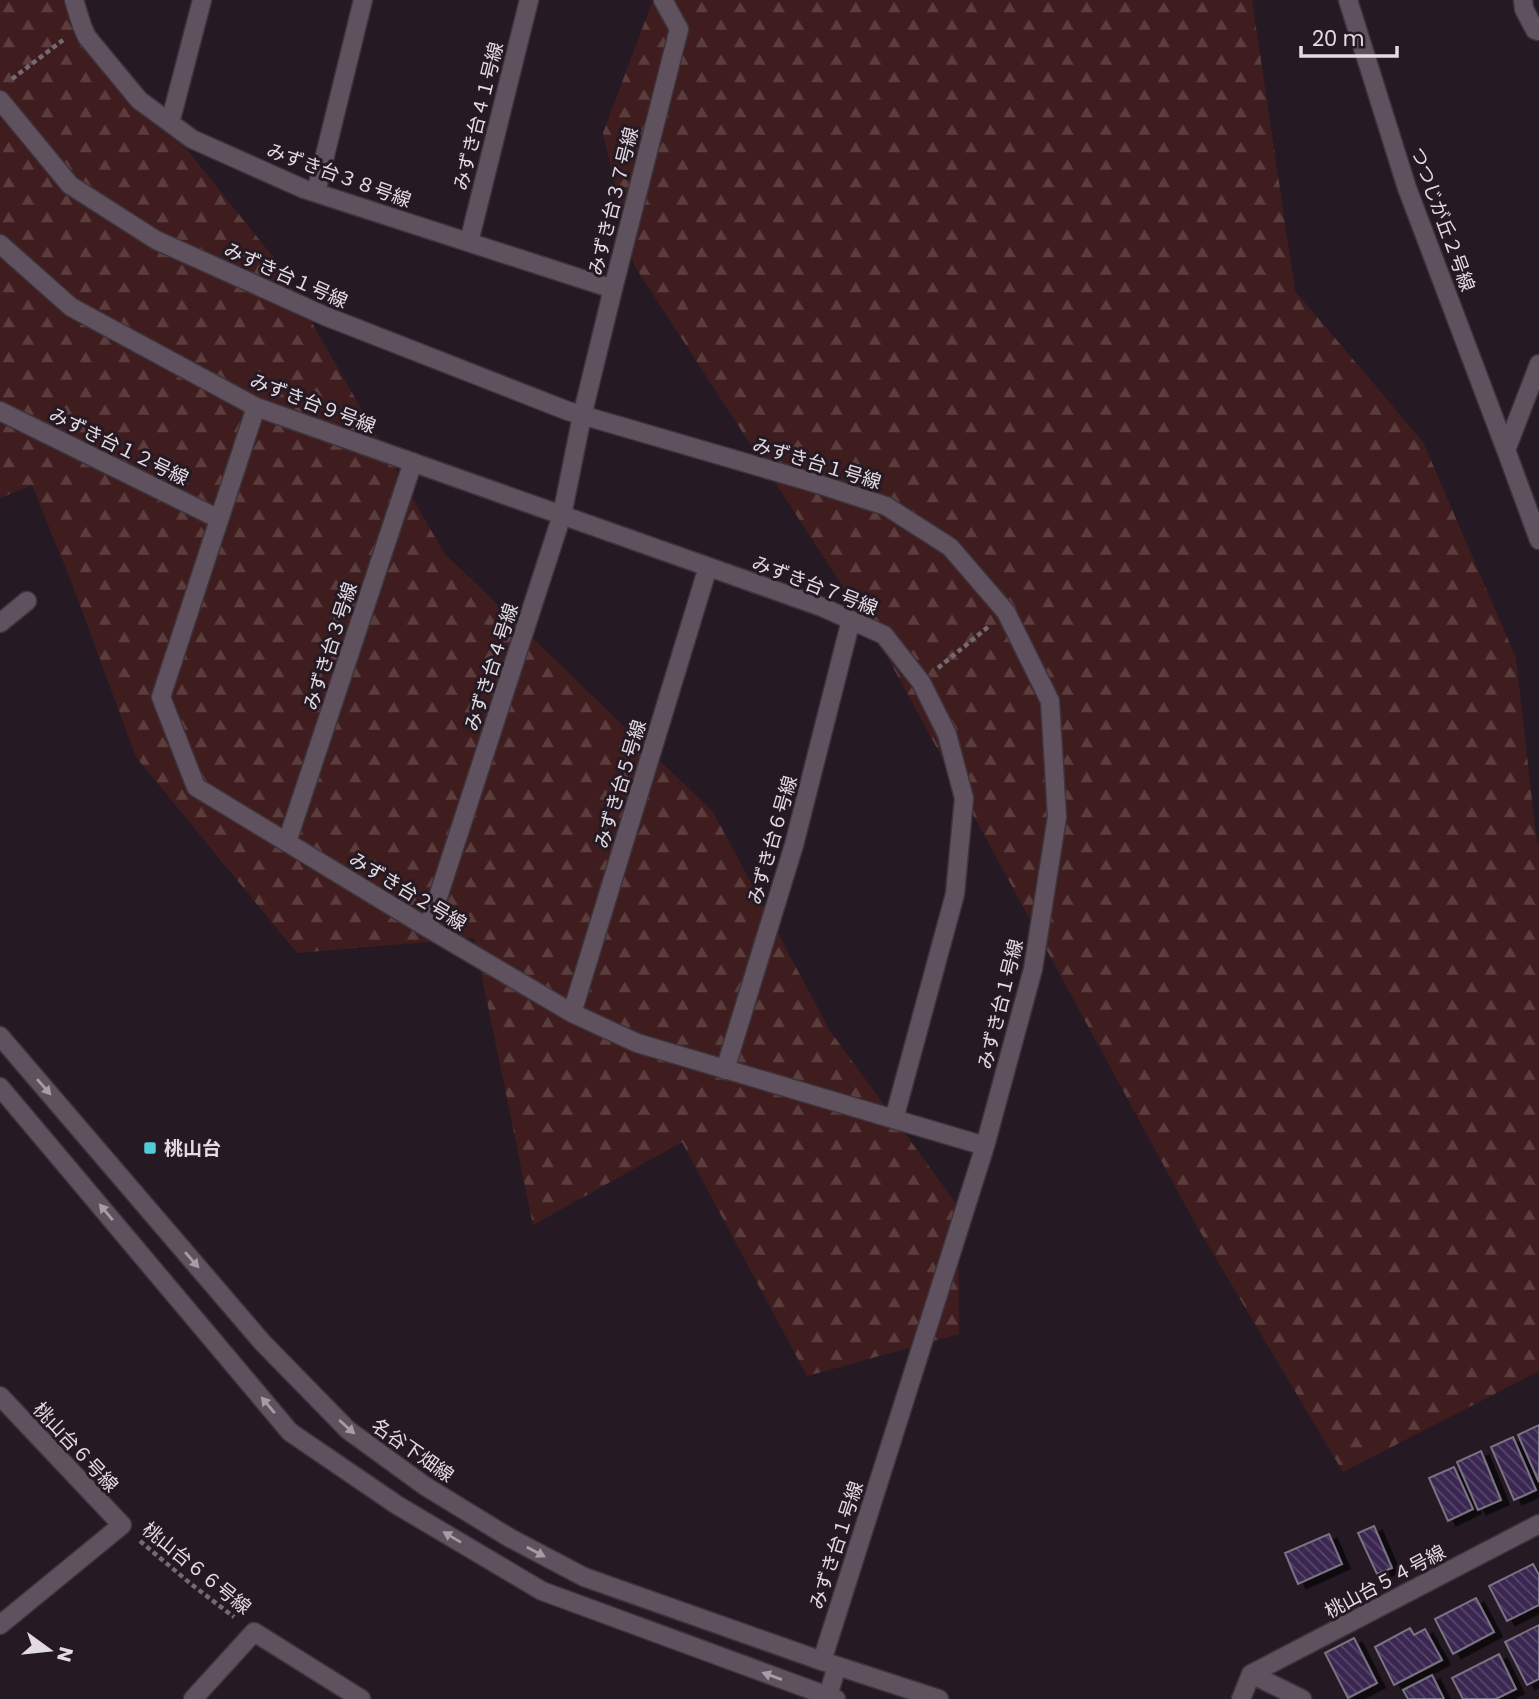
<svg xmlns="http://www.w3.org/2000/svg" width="1539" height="1699" font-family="Poppins,'Noto Sans JP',sans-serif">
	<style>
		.forest { fill: url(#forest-firs) }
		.building { fill: url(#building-back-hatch); stroke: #797383; stroke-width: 2; filter: url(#shadow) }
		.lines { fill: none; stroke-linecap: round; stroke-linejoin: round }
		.street-casing { stroke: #3d343c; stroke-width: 21 }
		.secondary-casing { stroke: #3d343c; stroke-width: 21 }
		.path { stroke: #746a73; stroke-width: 4.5; stroke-dasharray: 5 3.5; stroke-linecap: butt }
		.street { stroke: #5f525e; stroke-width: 18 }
		.secondary { stroke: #5f525e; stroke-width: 18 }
		.oneway { fill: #a89da7 }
		.poi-dot { fill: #52ccd6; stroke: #251a24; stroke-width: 2.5 }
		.labels { text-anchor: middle; stroke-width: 6; stroke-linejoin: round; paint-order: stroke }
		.street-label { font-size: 19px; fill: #e3dbe2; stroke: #251a24 }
		.poi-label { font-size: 19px; font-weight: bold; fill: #e3dbe2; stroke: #251a24; text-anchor: start }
	</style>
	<defs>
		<pattern id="forest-firs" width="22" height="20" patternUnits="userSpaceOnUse" patternTransform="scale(1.75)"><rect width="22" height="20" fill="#3f1d1e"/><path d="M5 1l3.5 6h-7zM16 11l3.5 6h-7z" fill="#5b3d3e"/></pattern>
		<pattern id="building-back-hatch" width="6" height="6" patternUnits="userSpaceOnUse" patternTransform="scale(1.75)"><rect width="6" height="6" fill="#3b2851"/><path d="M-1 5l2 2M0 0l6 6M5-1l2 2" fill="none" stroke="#57476a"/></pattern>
		<filter id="shadow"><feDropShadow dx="8" dy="4.5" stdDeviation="0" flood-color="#0009"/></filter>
	</defs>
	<rect width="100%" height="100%" fill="#251a24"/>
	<!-- forest -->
	<path class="forest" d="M0 0H67L277 262 444 553 713 812 830 1031 958 1206 959 1334 807 1376 682 1142 533 1225 474 938 297 953 136 757 71 581 32 485 0 498Z
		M653 0H1252L1295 291 1423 442 1516 658 1536 836 1539 847V1371L1343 1472 1195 1223 882 647 634 265 603 133Z"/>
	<!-- building -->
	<path class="building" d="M1539 1425V1482L1518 1435Z
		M1513 1437 1536 1490 1514 1500 1491 1447Z
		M1481 1451 1501 1500 1478 1510 1457 1462Z
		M1454 1467 1473 1509 1448 1521 1429 1478Z
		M1374 1526 1392 1568 1377 1574 1358 1533Z
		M1329 1534 1342 1564 1298 1584 1285 1553Z
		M1533 1564 1539 1575V1605L1507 1621 1489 1586Z
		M1476 1598 1494 1632 1453 1654 1435 1619Z
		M1539 1625V1679L1527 1685 1505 1642Z
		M1410 1628 1414 1635 1425 1629 1442 1660 1394 1685 1375 1647Z
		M1354 1638 1377 1683 1348 1698 1325 1653Z
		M1499 1654 1516 1689 1496 1699H1463L1452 1678Z
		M1432 1675 1444 1699H1408L1403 1690Z"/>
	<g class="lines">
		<defs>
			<path id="street" d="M74 0 82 26 87 37 139 100 192 139 304 189 613 289
				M1348 0 1407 188 1506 450
				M1523 0 1524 9 1535 30 1539 31
				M0 100 70 185 156 240 325 316 568 411 815 483 886 506 950 547 1006 612 1050 701 1057 817 1033 969 985 1146 822 1661
				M170 123 202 0
				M316 192 363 0
				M469 242 529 0
				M0 244 71 307 256 407 822 607 884 635 921 682 947 734 964 798 955 894 894 1119
				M1539 364 1506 450 1539 540
				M256 407 161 697 196 787 428 928 572 1013 637 1043 985 1146
				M0 411 219 519
				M0 623 27 601
				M287 842 413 462
				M428 928 562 515 582 416 613 289 679 29 663 0
				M572 1013 708 567
				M725 1070 794 845 851 620
				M0 1396 122 1525 0 1625
				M1251 1674 1539 1524
				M193 1699 254 1632 361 1699
				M827 1699 837 1666
				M1241 1699 1251 1674 1302 1699"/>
			<path id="secondary" d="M0 1036 262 1342 348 1430 425 1486 510 1538 584 1577 822 1661 939 1699
				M0 1087 290 1432 397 1505 542 1591 836 1699"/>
		</defs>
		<!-- street casing -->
		<use href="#street" class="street-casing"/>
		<!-- secondary casing -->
		<use href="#secondary" class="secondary-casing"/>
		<!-- path -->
		<path class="path" d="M12 79 63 40
			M938 668 988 627
			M140 1541 191 1584 234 1617"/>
		<!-- street -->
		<use href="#street" class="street"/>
		<!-- secondary -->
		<use href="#secondary" class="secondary"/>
	</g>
	<!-- one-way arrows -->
	<defs><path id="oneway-solid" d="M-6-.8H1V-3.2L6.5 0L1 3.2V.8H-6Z" transform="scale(1.75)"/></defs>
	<g class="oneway">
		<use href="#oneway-solid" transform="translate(44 1087) rotate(49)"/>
		<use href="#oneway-solid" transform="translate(106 1212) rotate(-130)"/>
		<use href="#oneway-solid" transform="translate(192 1260) rotate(49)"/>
		<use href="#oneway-solid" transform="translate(268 1405) rotate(-130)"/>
		<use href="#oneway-solid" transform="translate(347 1427) rotate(42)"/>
		<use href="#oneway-solid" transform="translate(452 1537) rotate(-149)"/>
		<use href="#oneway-solid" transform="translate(536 1552) rotate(28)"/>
		<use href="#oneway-solid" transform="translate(772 1676) rotate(-160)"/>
	</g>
	<!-- markers -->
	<rect class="poi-dot" x="143" y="1141" width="14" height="14" rx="3.5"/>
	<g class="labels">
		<!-- street labels -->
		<g class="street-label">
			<text transform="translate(478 116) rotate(-76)" y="7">みずき台４１号線</text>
			<text transform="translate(339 175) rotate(20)" y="7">みずき台３８号線</text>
			<text transform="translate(613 201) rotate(-76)" y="7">みずき台３７号線</text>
			<text transform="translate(1443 219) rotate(70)" y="7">つつじが丘２号線</text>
			<text transform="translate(286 275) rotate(24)" y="7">みずき台１号線</text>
			<text transform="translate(313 403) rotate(21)" y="7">みずき台９号線</text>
			<text transform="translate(119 446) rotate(26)" y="7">みずき台１２号線</text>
			<text transform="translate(817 463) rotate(17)" y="7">みずき台１号線</text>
			<text transform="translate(815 585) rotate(21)" y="7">みずき台７号線</text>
			<text transform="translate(330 646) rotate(-72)" y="7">みずき台３号線</text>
			<text transform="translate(491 667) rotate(-72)" y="7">みずき台４号線</text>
			<text transform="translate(620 784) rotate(-73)" y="7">みずき台５号線</text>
			<text transform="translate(772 840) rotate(-74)" y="7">みずき台６号線</text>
			<text transform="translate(408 891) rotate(31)" y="7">みずき台２号線</text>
			<text transform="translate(1000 1004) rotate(-76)" y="7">みずき台１号線</text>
			<text transform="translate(76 1447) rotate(47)" y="7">桃山台６号線</text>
			<text transform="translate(413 1450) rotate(35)" y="7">名谷下畑線</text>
			<text transform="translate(836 1545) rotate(-72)" y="7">みずき台１号線</text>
			<text transform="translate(197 1568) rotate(39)" y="7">桃山台６６号線</text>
			<text transform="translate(1385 1581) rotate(-28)" y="7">桃山台５４号線</text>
		</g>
		<!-- poi labels -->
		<g class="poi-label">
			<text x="164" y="1155">桃山台</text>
		</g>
	</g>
	<!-- north arrow -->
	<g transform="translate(49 1650) rotate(105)" stroke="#251a24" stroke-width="5" paint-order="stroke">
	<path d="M0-5L12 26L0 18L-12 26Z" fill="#e3dbe2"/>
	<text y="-10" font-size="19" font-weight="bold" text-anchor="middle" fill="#e3dbe2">N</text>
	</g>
	<!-- scale -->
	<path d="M1301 46v10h96v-10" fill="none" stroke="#e3dbe2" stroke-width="3.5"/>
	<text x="1312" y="46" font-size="21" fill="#e3dbe2" stroke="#251a24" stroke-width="5" paint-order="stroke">20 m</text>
</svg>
